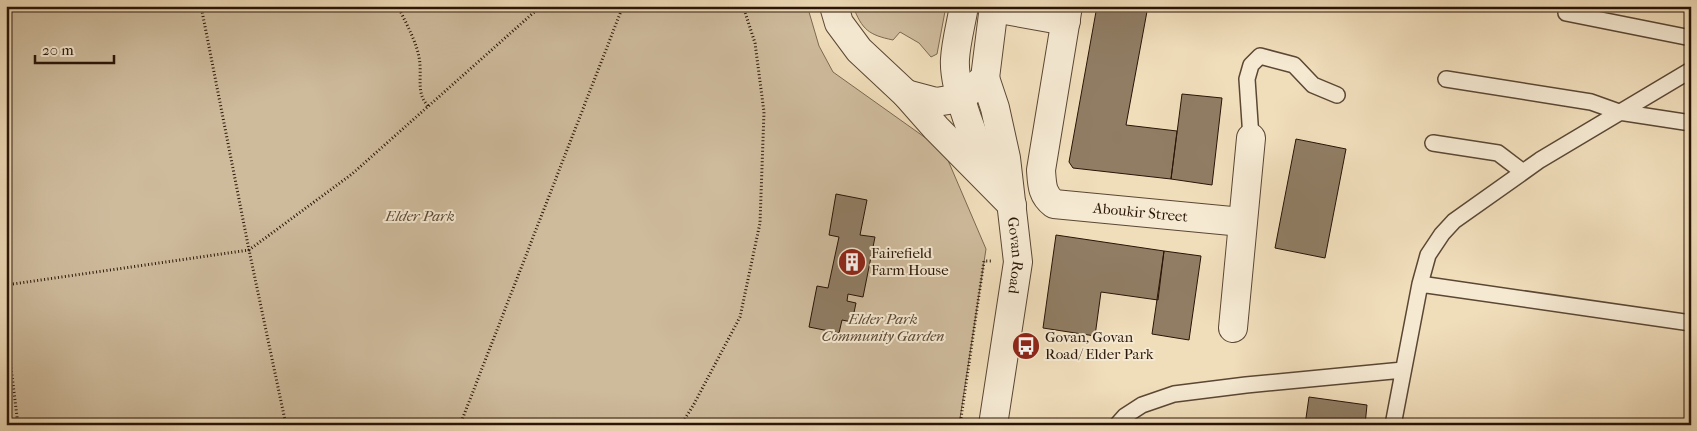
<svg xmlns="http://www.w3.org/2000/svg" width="1697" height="431" font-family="'IM FELL French Canon',serif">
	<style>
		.green { fill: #cebb9c; stroke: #7c6852 }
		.building { fill: #907d64; stroke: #291507 }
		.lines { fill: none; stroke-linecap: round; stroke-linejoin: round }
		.service-casing { stroke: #5b4734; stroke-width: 18 }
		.minor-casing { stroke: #5b4734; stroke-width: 30 }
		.tertiary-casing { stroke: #5b4734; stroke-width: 30 }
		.path { stroke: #291507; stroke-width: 3; stroke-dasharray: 1 2.5; stroke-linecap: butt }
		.service { stroke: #f5e9d2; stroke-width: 15 }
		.minor { stroke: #f5e9d2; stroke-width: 28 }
		.tertiary { stroke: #f5e9d2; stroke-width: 28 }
		.labels { text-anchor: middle; stroke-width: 4; stroke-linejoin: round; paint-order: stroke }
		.street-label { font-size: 15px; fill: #291507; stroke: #f5e9d2 }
		.park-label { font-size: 15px; font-style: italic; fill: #5b4734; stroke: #f5e9d2 }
		.poi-label { font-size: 15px; fill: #291507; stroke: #f5e9d2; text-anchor: start }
	</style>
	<rect width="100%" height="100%" fill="#f0ddba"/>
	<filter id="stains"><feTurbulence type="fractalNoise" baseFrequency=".004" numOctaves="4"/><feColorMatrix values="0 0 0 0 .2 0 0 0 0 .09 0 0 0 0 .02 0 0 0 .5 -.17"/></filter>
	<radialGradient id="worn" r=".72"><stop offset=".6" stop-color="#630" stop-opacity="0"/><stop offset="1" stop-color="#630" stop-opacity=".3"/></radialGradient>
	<!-- green -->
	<path class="green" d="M6 6H809V12L819 46 833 72 944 151 986 249 959 425H6Z
		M853 6H946L937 54 931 57 919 43 900 32 893 40C869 35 862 30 853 6Z"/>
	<!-- building -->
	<path class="building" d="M1097 6H1148L1126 125 1177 131 1171 179 1073 168 1069 162Z
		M1182 94 1222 98 1212 185 1171 179Z
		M1296 139 1346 149 1325 258 1275 248Z
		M836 194 867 200 860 235 875 237 863 297 848 294 847 301 856 303 852 322 842 320 839 333 809 327 817 286 828 288 839 237 829 235Z
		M1056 235 1164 251 1158 300 1101 292 1095 336 1043 328Z
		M1164 251 1201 256 1189 340 1152 334Z
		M1309 397 1367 405 1365 425H1305Z"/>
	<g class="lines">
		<defs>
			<path id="service" d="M1567 6 1566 13 1691 38
				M1446 79 1591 102 1619 112 1691 123
				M1251 138 1247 79 1251 65 1260 56 1294 65 1313 85 1337 95
				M1433 143 1498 153 1523 172
				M1420 284 1691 323
				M1117 425 1125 416 1142 405 1174 394 1246 385 1403 370
				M1393 425 1420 284 1428 255 1442 234 1454 221 1540 160 1691 70"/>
			<g id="minor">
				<path id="s1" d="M1068 6 1041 170C1042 185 1042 195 1054 204L1242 222"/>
				<path d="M994 8 1066 21"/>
				<path d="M1233 328 1251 138"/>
			</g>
			<g id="tertiary">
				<path d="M834 6 839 23 859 50 906 94 936 128 1012 205"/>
				<path d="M964 6C961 24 956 42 955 59 953 88 977 150 992 175"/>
				<path id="s2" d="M985 78 995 108 1006 158 1018 262 993 425"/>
				<path d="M906 94 936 102 961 98 985 78 994 6"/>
			</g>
		</defs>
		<!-- service casing -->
		<use href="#service" class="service-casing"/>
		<!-- minor casing -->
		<use href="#minor" class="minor-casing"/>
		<!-- tertiary casing -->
		<use href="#tertiary" class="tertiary-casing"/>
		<!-- path -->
		<path class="path" d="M398 6C406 24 419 45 420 65 421 81 417 94 428 106
			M6 285 249 250 201 6
			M6 326 18 425
			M6 410 14 425
			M286 425 249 250 352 174 541 6
			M460 425 623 6
			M681 425 694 404 740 317 760 223 764 112 755 43 743 6
			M960 425 984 261H992"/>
		<!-- service -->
		<use href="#service" class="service"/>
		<!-- minor -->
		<use href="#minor" class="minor"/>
		<!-- tertiary -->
		<use href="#tertiary" class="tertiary"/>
	</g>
	<!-- icons -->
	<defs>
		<symbol id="building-disc" viewBox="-11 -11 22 22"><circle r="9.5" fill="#8f2418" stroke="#f5e9d2"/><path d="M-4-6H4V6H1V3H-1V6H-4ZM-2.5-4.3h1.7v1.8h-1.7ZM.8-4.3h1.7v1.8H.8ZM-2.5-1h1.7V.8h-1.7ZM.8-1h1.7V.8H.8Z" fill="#fff"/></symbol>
		<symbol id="bus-disc" viewBox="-11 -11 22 22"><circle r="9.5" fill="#8f2418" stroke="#f5e9d2"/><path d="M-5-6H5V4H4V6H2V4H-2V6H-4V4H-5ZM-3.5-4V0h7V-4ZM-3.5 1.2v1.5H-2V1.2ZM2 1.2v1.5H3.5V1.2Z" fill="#fff"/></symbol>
	</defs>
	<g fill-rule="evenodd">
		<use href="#building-disc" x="836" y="246" width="32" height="32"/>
		<use href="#bus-disc" x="1010" y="330" width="32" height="32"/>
	</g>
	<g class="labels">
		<!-- street labels -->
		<g class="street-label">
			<text dy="5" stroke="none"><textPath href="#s1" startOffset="291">Aboukir Street</textPath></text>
			<text dy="5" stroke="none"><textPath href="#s2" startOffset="181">Govan Road</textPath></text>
		</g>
		<!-- park labels -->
		<g class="park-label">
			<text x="420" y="221">Elder Park</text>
			<text x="883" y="324">Elder Park<tspan x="883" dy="17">Community Garden</tspan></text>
		</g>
		<!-- poi labels -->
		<g class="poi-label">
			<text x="871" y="258">Fairefield<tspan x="871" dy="17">Farm House</tspan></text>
			<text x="1045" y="342">Govan, Govan<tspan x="1045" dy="17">Road/ Elder Park</tspan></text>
		</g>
	</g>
	<!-- margin -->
	<rect width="1697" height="431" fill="none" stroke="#f0ddba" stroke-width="25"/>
	<rect x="8" y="8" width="1682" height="416" fill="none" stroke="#291507" stroke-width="2.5"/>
	<rect x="12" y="12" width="1672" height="406" fill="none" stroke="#291507"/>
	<!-- scale -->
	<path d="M35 55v8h79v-8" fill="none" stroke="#291507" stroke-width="2.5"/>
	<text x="42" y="55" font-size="15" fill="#291507" stroke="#f5e9d2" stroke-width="4" paint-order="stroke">20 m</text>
	<rect width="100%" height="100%" filter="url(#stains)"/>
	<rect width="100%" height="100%" fill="url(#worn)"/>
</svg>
